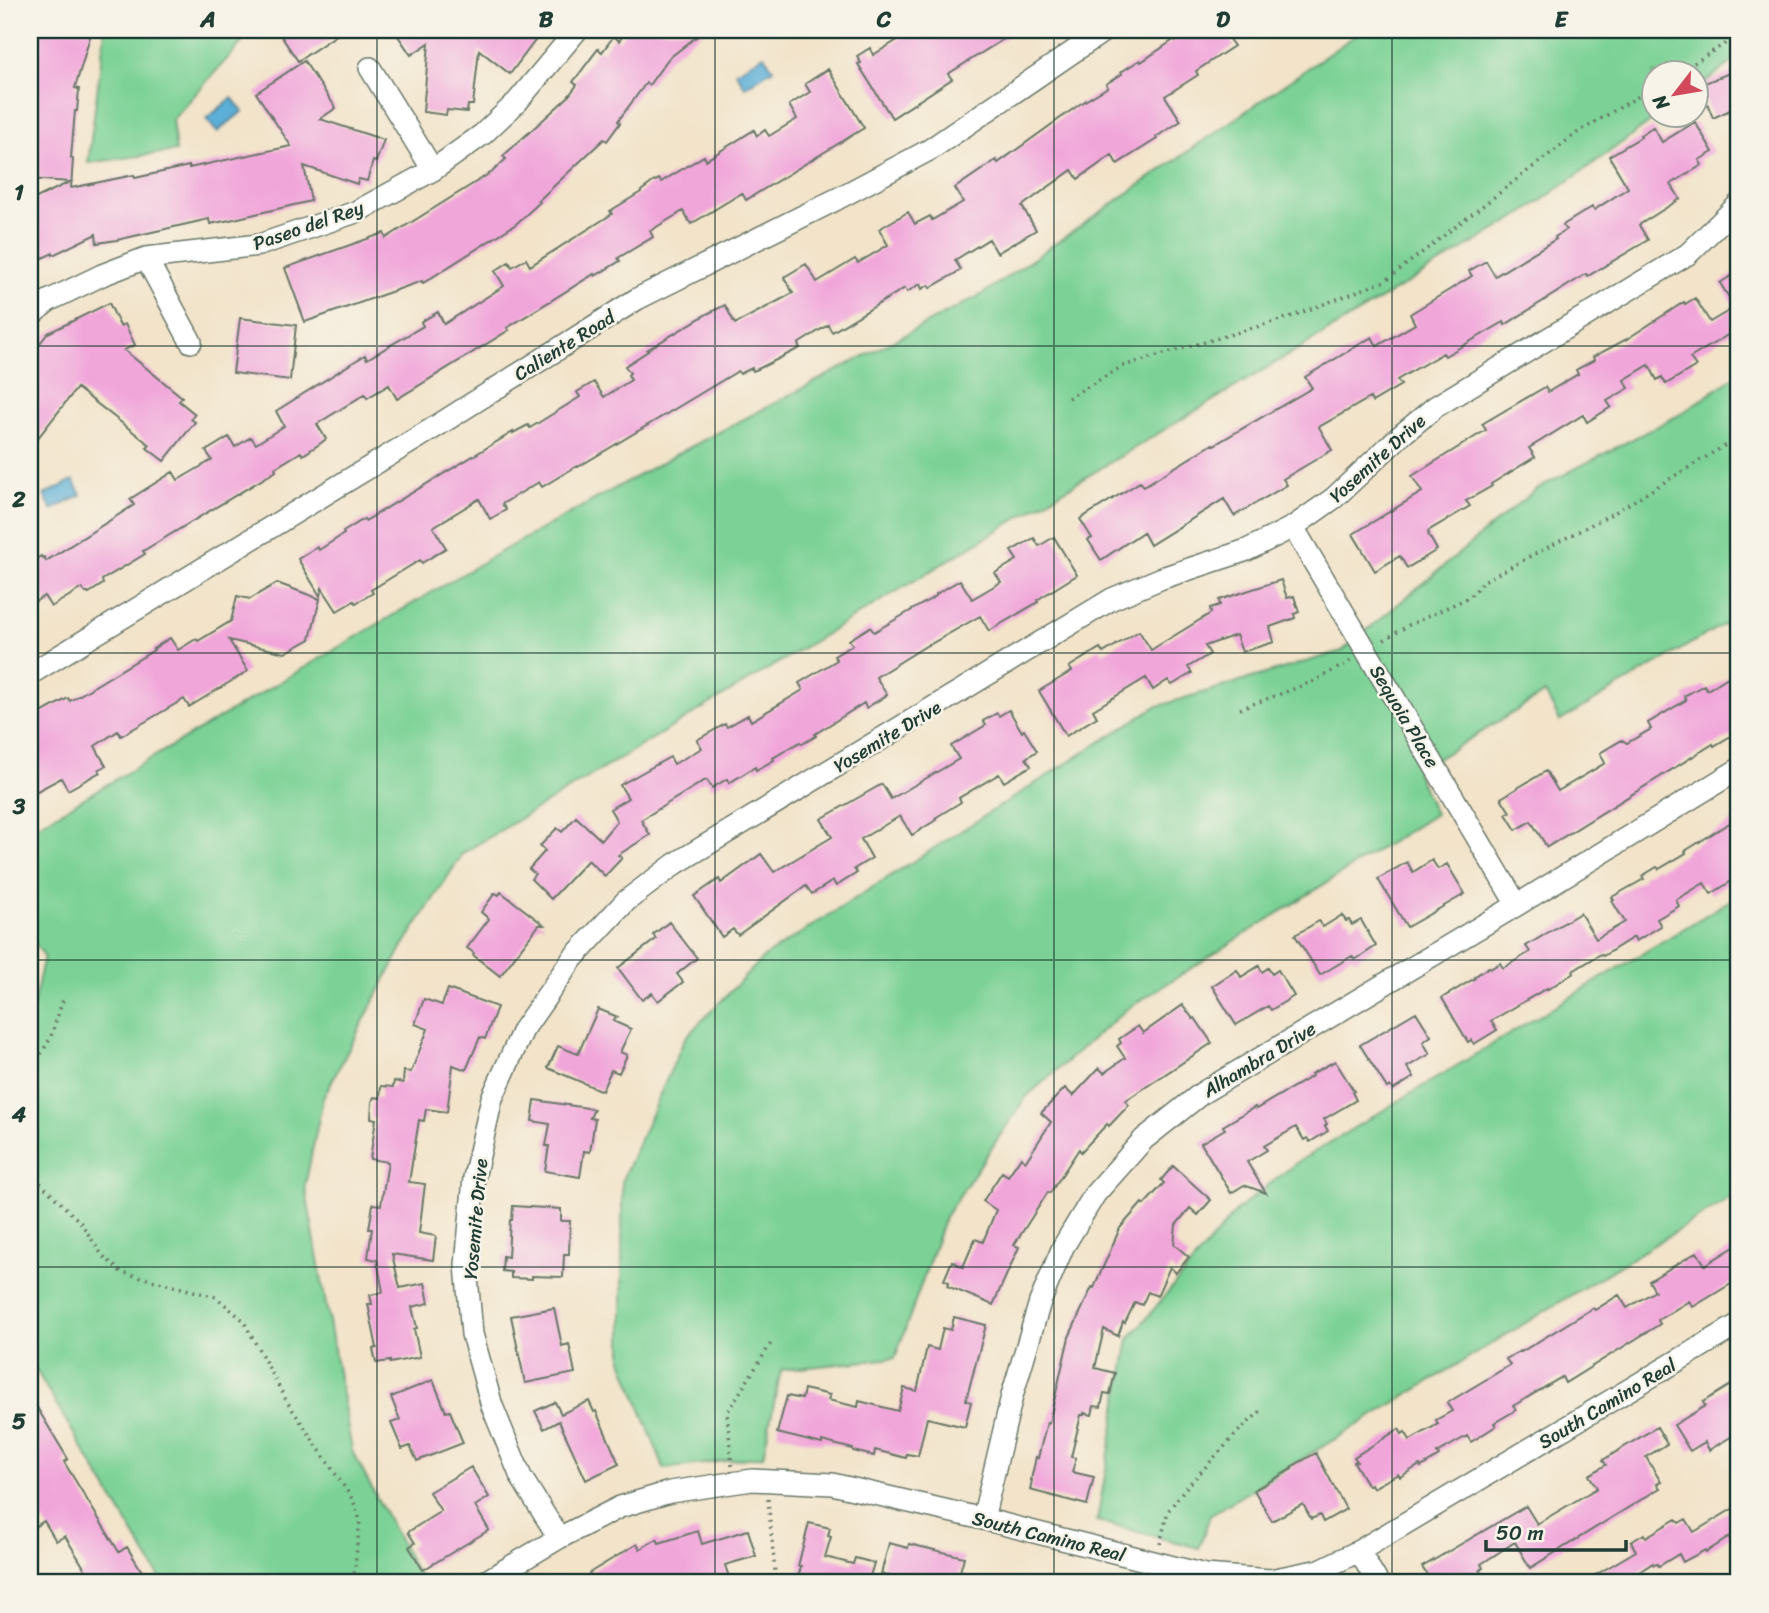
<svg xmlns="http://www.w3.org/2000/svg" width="1769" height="1613" font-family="Sriracha,sans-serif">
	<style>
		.green { fill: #7bd296; stroke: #4d8865; stroke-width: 2 }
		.water { fill: #5cafd7; stroke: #3e7686; stroke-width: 2 }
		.building { fill: #f1a6da }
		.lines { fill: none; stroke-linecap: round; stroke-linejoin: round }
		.minor-casing { stroke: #697768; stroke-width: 24 }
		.path { stroke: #697768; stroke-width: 3.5; stroke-dasharray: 2 5; stroke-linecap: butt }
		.minor { stroke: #fff; stroke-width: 21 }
		.grid { fill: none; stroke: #1f3d34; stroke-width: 2; stroke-opacity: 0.55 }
		.labels { text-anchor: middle; stroke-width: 5; stroke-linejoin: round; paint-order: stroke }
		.street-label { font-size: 19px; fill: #1f3d34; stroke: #f7f3e8 }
		.neatline { fill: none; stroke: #1f3d34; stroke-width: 2.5 }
		.grid-label { font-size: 23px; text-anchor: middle; font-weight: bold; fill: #1f3d34 }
	</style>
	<rect width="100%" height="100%" fill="#f7f3e8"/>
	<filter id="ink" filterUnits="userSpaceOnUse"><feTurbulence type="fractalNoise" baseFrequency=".0143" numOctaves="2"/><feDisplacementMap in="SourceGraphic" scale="14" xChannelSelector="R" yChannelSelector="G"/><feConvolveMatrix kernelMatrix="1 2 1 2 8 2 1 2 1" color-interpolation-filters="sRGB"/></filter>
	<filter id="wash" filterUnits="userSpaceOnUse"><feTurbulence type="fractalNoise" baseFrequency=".00686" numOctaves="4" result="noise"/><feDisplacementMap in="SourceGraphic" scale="28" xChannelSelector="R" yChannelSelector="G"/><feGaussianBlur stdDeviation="1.57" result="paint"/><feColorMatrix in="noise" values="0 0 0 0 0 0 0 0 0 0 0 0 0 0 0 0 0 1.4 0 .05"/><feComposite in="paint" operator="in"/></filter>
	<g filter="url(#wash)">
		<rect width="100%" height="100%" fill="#f2e3c9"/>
		<!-- green -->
		<path class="green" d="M105 30H253L172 120 176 151 88 163Z
			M1363 30H1739V57L1696 89V74H1654V116H1659L1527 211 463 853 403 946 323 1098 305 1186 352 1451 422 1583H163L30 1360V1020L44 956 30 936V830L493 556 679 453 981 295Z
			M1739 374V615L1560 721 1545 693 1416 772 1435 814 1127 1009 1026 1097 945 1217 895 1358 781 1370 763 1456 664 1469 622 1360V1180L685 1038 765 956 1155 707 1342 651 1536 489 1679 415Z
			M1739 895V1193L1210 1515 1199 1548 1097 1521 1129 1339 1236 1211 1296 1163Z"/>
		<!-- water -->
		<path class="water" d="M764 55 773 69 745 87 736 72Z
			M232 98 243 111 217 132 206 119Z
			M73 480 81 495 52 510 44 495Z"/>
		<g id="blocks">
			<!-- building -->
			<path class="building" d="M32 30H92L75 88 79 89 77 111H75L71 158 73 159 71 188 134 175 135 178 189 166V168L291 146 256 93 304 61 336 108 320 119 384 140 376 162 373 161 367 181 359 179 357 184 304 166 311 201 230 220 210 224 209 219 117 240 97 243 96 234 53 255V253L34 262 30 254V201L70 182 30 179V38Z
				M277 30H344L298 61Z
				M394 30H543L510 74 479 50 473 105H468L467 112 447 110 446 115 423 112 429 43 411 55Z
				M627 30H705L668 59 649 85 646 83 618 121 620 123 607 141 604 139 538 201 540 202 516 224 423 283 422 281 305 322 285 268 384 233 386 238 492 172 506 159 503 156 567 98 577 85 573 82 598 49 602 52 614 36 619 41Z
				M914 30H1018L948 74 952 79 892 118 858 64 861 63 857 56 870 48 873 55Z
				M1193 30H1222L1234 46 1196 71 1198 75 1165 96 1181 121 1156 137 1157 139 1117 164 1112 155 1078 179 1072 170 1022 206 1036 230 997 253 989 239 955 260 961 270 930 288 929 285 922 289 920 284 907 292 905 288 832 332 828 325 798 344 800 348 758 369 753 371 752 368 740 374 738 371 578 467 577 466 542 487 539 482 502 504 506 510 490 519 479 499 433 527 446 548 422 563 420 560 371 590 373 593 356 603 354 601 337 611 322 588 320 596 298 559 317 547 319 550 344 534 343 532 364 519 365 521 513 432V433L528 425 530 428 580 397 577 392 594 382 604 397 631 380 628 375 630 373 625 366 648 351 647 350 707 314 725 305 735 324 793 293 784 277 806 264 817 282 855 259 858 263 888 245 879 229 908 212 915 224 930 216 932 220 963 202 955 188 996 160 998 163 1080 104 1108 87 1106 84 1122 74 1121 72 1140 60 1141 62 1175 39 1176 41Z
				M828 69 864 128 746 200 742 193 691 224 683 211 650 231 653 237 618 258 620 261 595 276 594 274 507 328 509 330 397 399 389 385 367 398 365 394 317 424 326 439 321 443 303 455 301 452 275 468 276 471 143 551 145 554 102 580 103 584 89 593 88 592 86 593 82 588 51 607 44 596 30 605V563L41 556 42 558 44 557 46 561 134 505 130 499 173 472 178 480 212 460 206 451 229 437 235 447 251 437 256 444 284 426 276 411 365 355 367 359 423 326 421 322 438 312 444 324 504 286 495 271 509 262 512 267 526 259 530 266 612 214 610 211 641 192V191L653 182 659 179 661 182 704 156 706 160 754 130 757 136 765 130 769 136 797 119 789 105 810 92 805 84Z
				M1739 69V106L1713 118 1700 85Z
				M1695 122 1713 152 1699 160 1702 165 1671 184 1680 199 1639 225 1648 240 1588 276 1586 274 1505 325 1504 322 1445 356 1443 353 1397 380 1401 385 1372 402 1370 398 1319 427 1332 450 1283 479 1287 485 1234 516 1224 499 1150 545 1143 532 1101 560 1088 540 1092 538 1080 519 1140 482 1144 486 1213 444 1214 445 1312 388 1305 377 1372 337 1377 346 1415 324 1410 314 1472 276 1469 271 1486 261 1495 276 1556 239 1555 237 1566 230 1563 225 1592 207 1594 210 1628 188 1609 156 1641 137 1640 135 1653 127 1662 142Z
				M1739 271V328L1690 358 1696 366 1666 384 1662 377 1657 380 1649 365 1624 380 1629 388 1607 401 1611 407 1587 422 1583 415 1529 448 1535 457 1491 484 1492 486 1466 501 1470 506 1428 531 1429 533 1428 534 1437 550 1407 568 1400 556 1375 571 1353 534 1422 492 1412 476 1486 430 1482 424 1545 387 1548 392 1578 374 1576 370 1594 360 1593 357 1627 339 1684 302 1685 304 1695 298 1710 322 1735 307 1720 283Z
				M109 303 120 326 125 324 135 345 124 350 182 397 179 401 195 414 191 419 195 422 164 461 147 448 150 445 77 388 30 448V356L48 333Z
				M240 318 296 325 290 380 233 373Z
				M1054 537 1077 575 1037 600 1038 602 989 631 980 616 929 645V644L876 677 887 695 866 708 864 703 815 734 816 736 802 744 800 742 773 758 774 760 756 770 755 767 729 783 727 779 712 788 707 780 704 781 665 805 641 820 650 835 618 855 622 858 605 876 588 860 551 899 531 879 535 874 529 869 545 851 540 846 557 828 562 832 576 817 601 840 617 821 610 809 628 798 620 785 670 757 674 764 702 748 697 740 725 724 727 727 748 715 751 721 803 690 799 683 837 660 834 656 853 645 849 640 870 627 874 632 936 596V594L960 580 972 599 1001 582 995 573 1017 560 1011 551 1034 538 1039 546Z
				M1281 580 1287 598 1294 596 1299 612 1294 614 1295 618 1270 627 1274 642 1242 652 1236 635 1205 646 1210 654 1188 667 1192 673 1172 685 1168 680 1153 690 1146 678 1093 710 1097 717 1066 736 1039 691 1072 671 1069 667 1100 648 1103 653 1139 631 1151 650 1211 613 1210 608 1220 605 1219 600Z
				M277 583 320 599 310 639 285 653 229 640 248 671 189 707 184 699 121 736 118 731 95 746 106 766 99 769 100 772 68 790 61 778 30 795V741L36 738 30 728V719L68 698 70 701 154 650 153 649 170 638 178 650 196 639 198 641 231 621 237 596 250 599Z
				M1728 677 1732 683 1739 678V731L1714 746 1713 744 1547 847 1531 821 1516 830 1506 814 1510 812 1501 798 1546 771 1558 791 1605 763 1600 753 1622 740 1627 743 1651 729 1648 723 1686 700 1684 696 1697 689 1704 685 1707 690Z
				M1009 710 1022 732 1024 730 1037 751 1026 758 1031 766 1004 782 999 774 959 798 961 802 935 818 936 820 912 835 900 816 861 839 872 858 854 869 857 873 836 886 833 881 812 894 806 886 738 935 733 929 722 937 694 896 719 879 721 883 761 854 774 872 832 837 821 819 882 784 891 799 959 759 951 746 986 725 983 721 997 713 999 716Z
				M1739 817V869L1731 874 1735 879 1711 894 1704 883 1676 900 1679 906 1657 919 1661 926 1636 941 1634 937 1603 956 1601 954 1573 971 1574 973 1548 989 1547 988 1491 1021 1497 1030 1474 1044 1471 1040 1468 1042 1442 998 1475 978 1474 977 1489 967 1490 969 1500 963 1503 968 1530 952 1526 946 1580 913 1596 939 1625 922 1612 901 1614 900 1612 897 1644 879 1642 876 1657 867 1659 869 1686 853 1685 851Z
				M1432 860 1438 869 1447 864 1465 894 1407 927 1378 879 1407 862 1413 872Z
				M501 892 544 925H539L500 976 473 955 474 953 467 948 489 919 481 912 495 893 499 895Z
				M1342 915 1346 921 1349 920 1352 925 1361 920 1376 946 1355 960 1352 956 1320 975 1295 935 1319 921 1323 927Z
				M669 922 697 958 677 974 683 982 658 1001 652 993 642 1000 618 968 656 939 653 935Z
				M1259 966 1262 972 1268 968 1272 974 1278 970 1294 996 1271 1010 1268 1006 1236 1025 1212 986 1237 970 1241 977Z
				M448 989 497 1007 485 1039 480 1037 466 1070 453 1065 447 1112 426 1109 424 1121 419 1120 409 1182 425 1184 419 1233 436 1236 433 1260 392 1254 400 1288 425 1283 429 1303 412 1307 417 1328 414 1329 420 1357 390 1363V1361L376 1363 373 1349 377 1348 368 1304H372L370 1295 383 1292 377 1260 368 1258 372 1229H369L373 1204 381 1205 388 1162 370 1159 376 1119 371 1118 372 1102 374 1097 380 1098 381 1086 393 1087 394 1081 403 1083 404 1071 411 1072 428 1029 415 1024 424 999 442 1005Z
				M1183 1005 1193 1019 1195 1018 1212 1043 1125 1101 1129 1105 1109 1126 1107 1124 1081 1152 1079 1149 1050 1193 1048 1192 1014 1245 1019 1247 993 1305 947 1286 949 1282 944 1280 952 1261 963 1267 975 1239 983 1242 996 1210 983 1201 1002 1172 1008 1176 1021 1157 1026 1161 1051 1122 1041 1113 1065 1088 1073 1096 1099 1068 1104 1073 1125 1058 1117 1046 1121 1043 1119 1039 1138 1026 1143 1033Z
				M598 1009 618 1017 613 1021 631 1029 620 1052 627 1055 619 1073 611 1070 602 1091 548 1068 558 1046 578 1054Z
				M1416 1012 1431 1036 1423 1042 1430 1054 1407 1067 1414 1077 1393 1090 1390 1086 1387 1088 1360 1045Z
				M1335 1061 1354 1091 1352 1092 1356 1100 1324 1119 1327 1124 1325 1126 1328 1131 1310 1142 1307 1138 1304 1140 1296 1127 1264 1146 1267 1150 1247 1162 1266 1193 1244 1185 1231 1193 1201 1143 1225 1129 1223 1126 1255 1107 1256 1109 1312 1076 1311 1074Z
				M535 1100 594 1109 590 1118 595 1119 590 1152 584 1151 580 1177 545 1171 549 1146H546L550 1124 532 1121Z
				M1173 1166 1211 1200 1198 1215 1190 1208 1176 1225 1174 1244 1189 1257 1176 1273 1170 1267 1157 1296 1148 1292 1142 1305 1135 1302 1125 1323 1123 1322 1118 1336 1104 1329 1095 1368 1115 1373 1110 1394 1104 1393 1101 1407 1094 1406 1092 1415 1084 1413V1415H1081L1071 1457 1076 1458 1072 1472 1094 1477 1087 1505 1030 1490 1032 1480H1031L1036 1457 1038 1458 1047 1422 1049 1423 1069 1337 1092 1287 1094 1288 1120 1228 1142 1203 1144 1205 1164 1183 1161 1180Z
				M513 1206 561 1209V1221H570L569 1254H564L563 1277 532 1276V1279L511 1278V1272L502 1271 503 1256 508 1257 510 1220H512Z
				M1739 1244V1279L1693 1307 1689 1301 1658 1320 1660 1324 1565 1383 1562 1377 1513 1406 1516 1410 1494 1423 1496 1426 1471 1442 1467 1436 1437 1453 1439 1456 1421 1467 1420 1465 1400 1477 1398 1474 1373 1488 1371 1484 1368 1486 1354 1462 1357 1461 1354 1457 1399 1429 1402 1434 1405 1432 1410 1440 1438 1424 1436 1420 1452 1411 1447 1403 1510 1365 1506 1359 1520 1351 1521 1352 1593 1308 1595 1310 1619 1295 1627 1308 1655 1291 1649 1281 1697 1252 1705 1265Z
				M554 1308 562 1346 569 1344 575 1373 525 1383 511 1316Z
				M954 1317 986 1325 966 1400 971 1402 965 1427 927 1418 918 1456 907 1454 906 1458 875 1450 874 1456 853 1451V1449L822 1441V1444L777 1433 787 1396 802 1399 804 1389 830 1395 828 1400 858 1407 859 1401 898 1411 904 1388 917 1391 927 1347 938 1350 943 1328 951 1330Z
				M433 1380 446 1412 450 1411 463 1443 417 1461 410 1446 402 1449 391 1423 400 1420 391 1397Z
				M1739 1380V1432L1709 1450 1705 1442 1690 1451 1674 1425 1705 1406 1703 1402Z
				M30 1396 68 1459 64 1462 119 1552 127 1547 149 1583H67L86 1571 65 1536 56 1541 44 1521 30 1530Z
				M589 1401 594 1412 596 1411 619 1464 586 1480 559 1421 544 1429 535 1411 555 1402 561 1414Z
				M1657 1427 1667 1444 1646 1457 1661 1482 1657 1484 1660 1488 1530 1568 1515 1542 1481 1564 1483 1568 1480 1570 1489 1583H1449L1444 1574 1431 1581 1422 1567 1526 1506 1537 1524 1597 1488 1589 1475 1606 1465 1603 1460Z
				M1316 1453 1346 1509 1323 1522 1320 1515 1311 1519 1303 1504 1272 1521 1254 1490 1292 1469 1291 1467Z
				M471 1467 489 1497 475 1506 489 1530 423 1570 409 1547 415 1543 408 1532 441 1511 429 1492Z
				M1739 1505V1531L1706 1552 1705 1550 1683 1562 1679 1554 1659 1566 1657 1564 1654 1565 1653 1563 1622 1583H1582L1636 1551 1631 1542 1644 1534 1646 1537 1676 1519 1679 1523 1686 1519 1694 1532Z
				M809 1523 830 1528 828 1536 831 1537 825 1557 853 1564 855 1558 874 1563 868 1583H797L801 1566H798Z
				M748 1530 756 1556 725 1565 731 1583H595L589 1573 637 1544 640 1549 657 1539 659 1543 698 1531 702 1544Z
				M889 1543 908 1548 909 1544 964 1557 957 1583H899L900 1579 881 1574Z"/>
		</g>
	</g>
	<g filter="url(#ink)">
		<use href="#blocks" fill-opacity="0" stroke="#697768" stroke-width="2"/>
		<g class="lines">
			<defs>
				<path id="minor" d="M370 68 433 170
					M146 258 191 342
					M30 316 48 301 102 275 146 258 259 245 356 212 433 170 483 134 517 102 577 30
					M1293 527 1517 905
					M30 674 432 429 637 299 837 199 931 149 1105 30
					M983 1519 1012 1396 1040 1302 1063 1247 1095 1194 1144 1139 1202 1093 1517 905 1739 769
					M559 1538 521 1477 492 1406 472 1334 466 1265 474 1178 492 1098 523 1030 573 958 626 901 675 864 1112 599 1162 578 1247 550 1293 527 1334 498 1399 437 1435 407 1688 254 1739 204
					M1359 1551 1378 1583
					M483 1583 559 1538 620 1507 670 1492 752 1480 832 1484 983 1519 1205 1575 1270 1580 1320 1570 1359 1551 1739 1324
					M1732 1583 1739 1579"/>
			</defs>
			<!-- minor casing -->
			<use href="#minor" class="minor-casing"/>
			<!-- path -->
			<path class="path" d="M1676 74 1739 35
				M1068 398 1123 366 1287 318 1385 281 1577 133 1654 87
				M1384 640 1409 625 1470 597 1484 581 1617 511 1739 437
				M1240 709 1312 682 1351 661
				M30 1072 50 1039 63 1000
				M30 1173 81 1223 102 1255 121 1272 216 1297 243 1320 286 1400 353 1500 360 1520 353 1583
				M732 1466 727 1413 773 1340
				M768 1499 776 1583
				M1160 1544 1168 1511 1184 1490 1238 1432 1264 1408"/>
			<!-- minor -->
			<use href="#minor" class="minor"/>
		</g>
	</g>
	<!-- grid -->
	<path class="grid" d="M377 30V1583M715 30V1583M1054 30V1583M1392 30V1583M30 346H1739M30 653H1739M30 960H1739M30 1267H1739"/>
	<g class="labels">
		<!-- street labels -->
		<g class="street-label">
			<text transform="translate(308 225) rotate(-19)" y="7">Paseo del Rey</text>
			<text transform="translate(564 345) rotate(-32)" y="7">Caliente Road</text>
			<text transform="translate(1377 458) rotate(-42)" y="7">Yosemite Drive</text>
			<text transform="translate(1405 716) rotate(59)" y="7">Sequoia Place</text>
			<text transform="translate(887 736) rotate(-31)" y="7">Yosemite Drive</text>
			<text transform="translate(1259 1059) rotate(-31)" y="7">Alhambra Drive</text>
			<text transform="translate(475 1219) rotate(-85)" y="7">Yosemite Drive</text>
			<text transform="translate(1607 1403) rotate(-31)" y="7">South Camino Real</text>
			<text transform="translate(1049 1536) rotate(14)" y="7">South Camino Real</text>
		</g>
	</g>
	<!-- margin -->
	<rect width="1769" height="1613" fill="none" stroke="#f7f3e8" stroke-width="77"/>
	<!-- north arrow -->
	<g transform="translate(1675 94) rotate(239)"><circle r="33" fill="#f7f3e8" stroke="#a1aaa0" stroke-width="2"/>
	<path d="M0-5L12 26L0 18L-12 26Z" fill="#d1495b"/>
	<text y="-10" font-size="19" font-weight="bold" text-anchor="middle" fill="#1f3d34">N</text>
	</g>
	<!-- scale -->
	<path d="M1486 1540v10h140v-10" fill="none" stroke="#1f3d34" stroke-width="3.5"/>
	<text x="1496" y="1540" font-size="21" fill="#1f3d34" stroke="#f7f3e8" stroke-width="5" paint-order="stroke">50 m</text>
	<rect x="38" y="38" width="1692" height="1536" class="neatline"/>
	<g class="grid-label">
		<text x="208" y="27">A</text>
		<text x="546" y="27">B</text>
		<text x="884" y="27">C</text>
		<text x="1223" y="27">D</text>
		<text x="1561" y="27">E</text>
		<text x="19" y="200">1</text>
		<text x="19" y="507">2</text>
		<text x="19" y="814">3</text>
		<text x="19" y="1122">4</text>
		<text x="19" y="1429">5</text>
	</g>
</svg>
